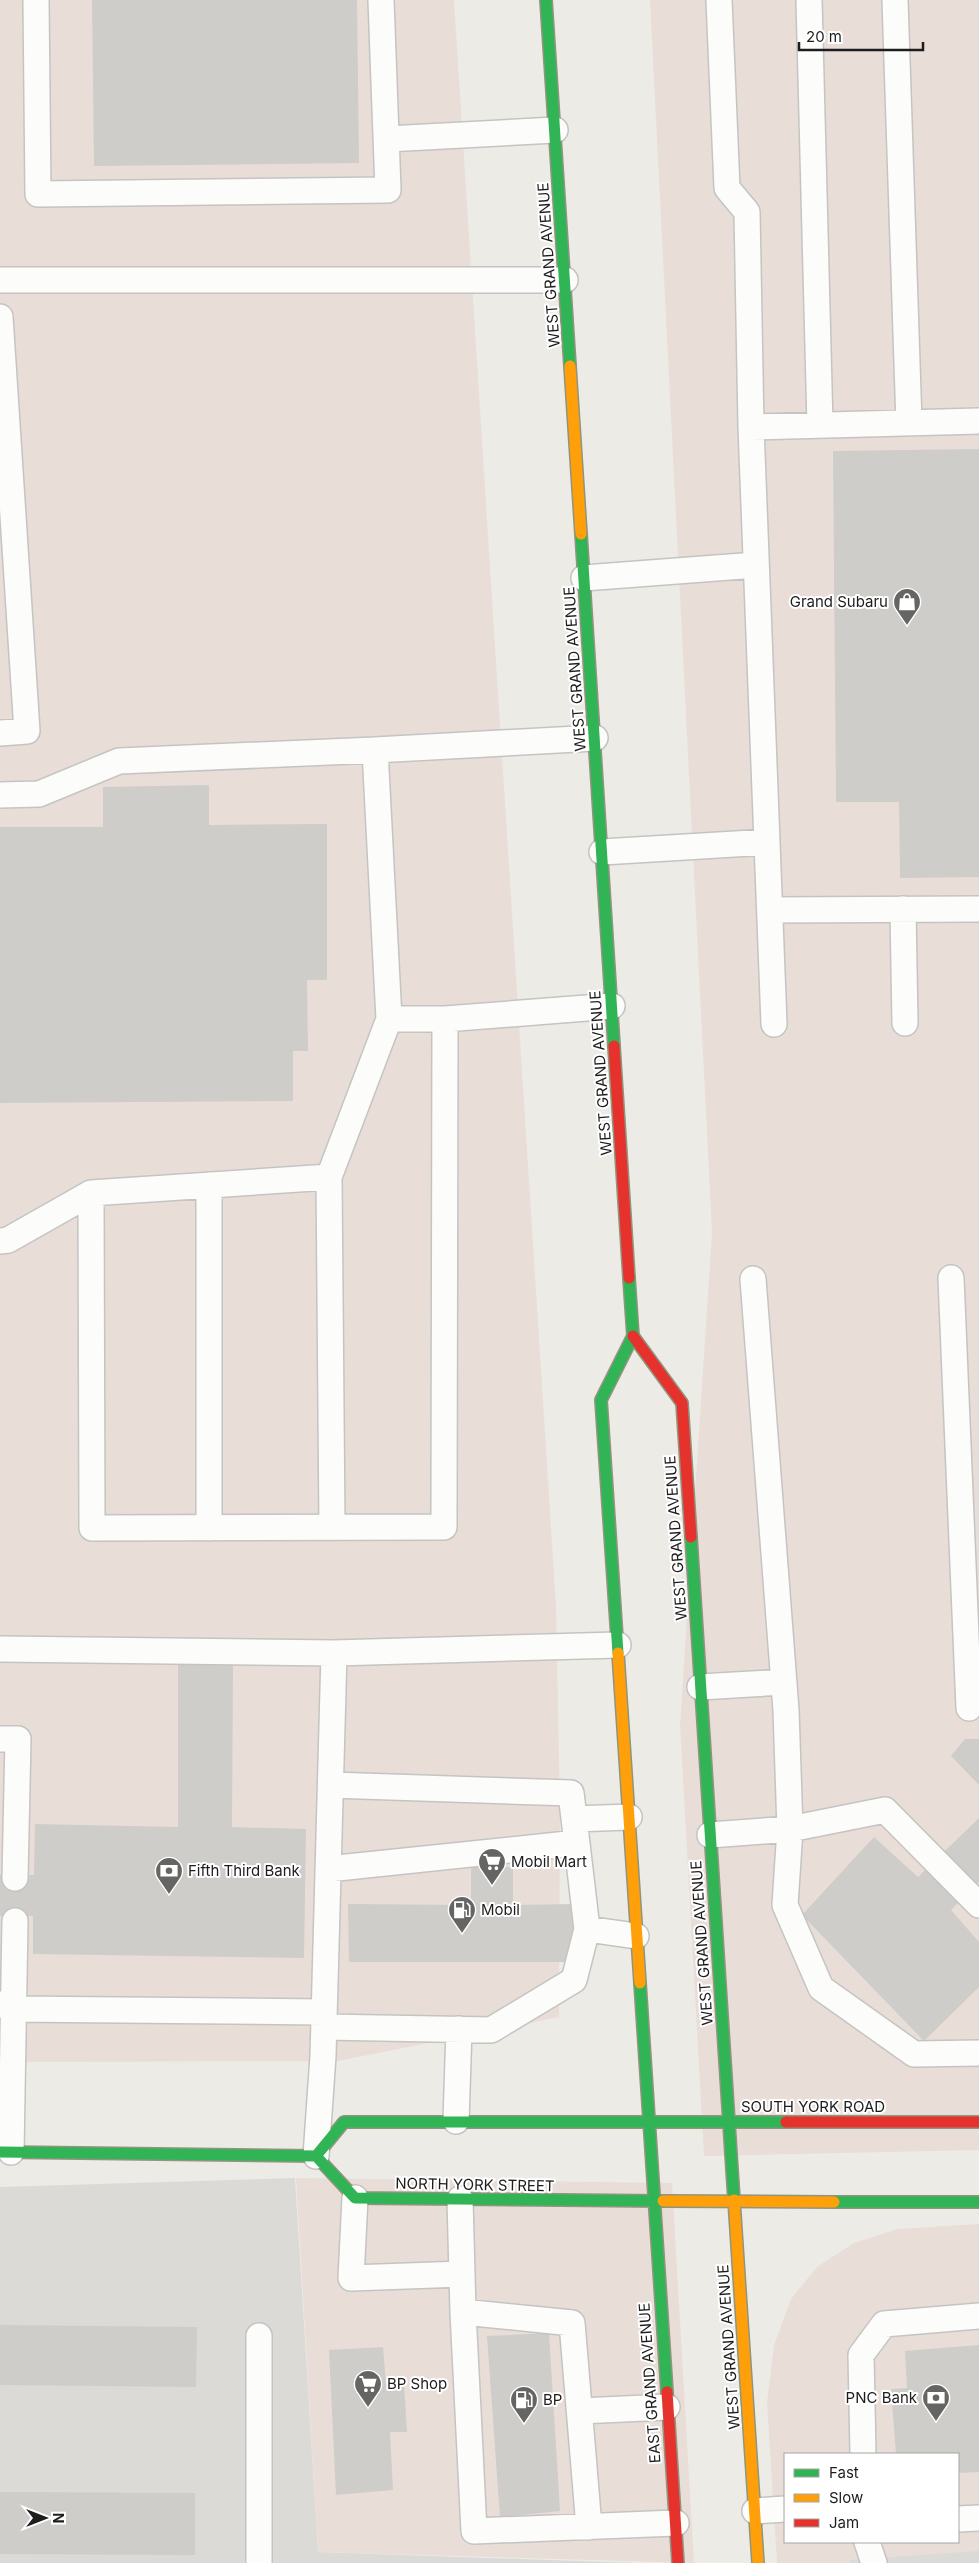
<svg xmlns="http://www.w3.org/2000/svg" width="979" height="2563" font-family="Inter,sans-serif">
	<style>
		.residential { fill: #dbdad7 }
		.commercial { fill: #e9ddd8; fill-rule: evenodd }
		.parking { fill: #dadad7 }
		.building { fill: #cecdc9 }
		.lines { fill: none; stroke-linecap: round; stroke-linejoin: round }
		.lane-casing { stroke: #c4c4c2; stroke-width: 28 }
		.fast-casing { stroke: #90957f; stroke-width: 14 }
		.slow-casing { stroke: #90957f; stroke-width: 14 }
		.jam-casing { stroke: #90957f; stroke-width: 14 }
		.lane { stroke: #fcfcfb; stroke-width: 25 }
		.fast { stroke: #30b455; stroke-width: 11 }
		.slow { stroke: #ff9f0a; stroke-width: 11 }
		.jam { stroke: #e5322d; stroke-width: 11 }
		.labels { text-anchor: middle; stroke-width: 4; stroke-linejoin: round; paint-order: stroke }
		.street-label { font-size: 15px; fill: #1d1d1d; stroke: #fff }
		.poi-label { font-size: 15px; fill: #1d1d1d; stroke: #fff; text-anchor: start }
	</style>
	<rect width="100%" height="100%" fill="#ecebe6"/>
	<!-- residential -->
	<path class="residential" d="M295 2178 318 2552 636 2563H0V2187Z"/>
	<!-- commercial -->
	<path class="commercial" d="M0 0H454L556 1606 560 1812 559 2017 338 2061 0 2062Z
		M650 0H979V2150L704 2156 680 1725 712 1232Z
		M296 2178 672 2183 694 2563 318 2552Z
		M979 2224V2563H777L767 2403 774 2345 791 2299 818 2266 854 2243 898 2229ZM785 2454H958V2542H785Z"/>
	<!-- parking -->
	<path class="parking" d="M979 2551V2563H850L849 2560Z"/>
	<!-- building -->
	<path class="building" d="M92 0H357L359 163 94 166Z
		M979 449V877L900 878 899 802H836L833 451Z
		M209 785V825L327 824V980H307L308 1051H293V1101L0 1103V827H103V787Z
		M178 1661 233 1664 232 1827 306 1829 304 1958 33 1954V1916H0V1875H34L35 1824 178 1827Z
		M965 1739H979V1785L951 1756Z
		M979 1818V1882L951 1910 979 1942V1987L924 2041 802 1915 874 1837 918 1877Z
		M471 1866 513 1867V1905L576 1904 575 1962H349L348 1904 471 1905Z
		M0 2325 197 2327 196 2387 0 2385Z
		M549 2333 560 2511 500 2517 487 2336Z
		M979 2345V2472L958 2473V2454H896L891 2389 907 2388 905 2351Z
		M383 2347 386 2384 404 2383 407 2432H390L393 2490 336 2495 329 2350Z
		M0 2492 195 2493V2555L0 2554Z"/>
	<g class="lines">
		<defs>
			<path id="lane" d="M36 0 38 194 388 190 381 0
				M719 0 727 188 747 212 751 427 774 1024
				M809 0 820 425
				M895 0 909 423
				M387 139 555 130
				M0 280H565
				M0 317 27 731 0 733
				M751 427 979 421
				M584 578 756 565
				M375 750 389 1019H445L612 1006
				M0 795 39 794 119 761 375 750 595 738
				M602 852 767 842
				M903 909 905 1023
				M770 910 979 909
				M209 1185V1528
				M91 1193 92 1528 444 1527 445 1019
				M0 1241 8 1240 91 1193 329 1177
				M951 1278 969 1708
				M753 1279 786 1710 790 1829 785 1905 821 1988 914 2054 979 2053
				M332 1527 329 1177 389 1019
				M0 1649 334 1653 323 2056 316 2156
				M334 1653 618 1645
				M700 1687 784 1682
				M0 1739H18L15 1878
				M574 1819 629 1817
				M710 1835 790 1829 885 1810 979 1905
				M328 1869 577 1843
				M587 1929 636 1936
				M0 2004 13 2009 324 2012
				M324 2027 491 2030 574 1980 587 1929 571 1793 331 1785
				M456 2121 459 2029
				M11 2152 15 1921
				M355 2198 351 2278 462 2274
				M460 2199 463 2312 474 2531 676 2523
				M463 2312 572 2323 589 2527
				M259 2336V2563
				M580 2411 667 2407
				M863 2454 861 2355 884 2324 979 2316
				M755 2511 785 2509
				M958 2519 979 2518
				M867 2542 874 2563"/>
			<path id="fast" d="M546 0 570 366
				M581 534 614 1046
				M691 1537 734 2200
				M618 1653 601 1400 633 1336 629 1278
				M640 1983 667 2392
				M0 2152 316 2156 355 2198 663 2201
				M316 2156 344 2122H786
				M834 2202H979"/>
			<path id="slow" d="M570 366 581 534
				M618 1653 640 1983
				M734 2200 758 2563
				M663 2201 834 2202"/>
			<path id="jam" d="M614 1046 629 1278
				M633 1336 682 1403 691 1537
				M786 2122H979
				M667 2392 678 2563"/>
		</defs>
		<!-- lane casing -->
		<use href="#lane" class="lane-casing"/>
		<!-- fast casing -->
		<use href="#fast" class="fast-casing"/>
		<!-- slow casing -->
		<use href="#slow" class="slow-casing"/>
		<!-- jam casing -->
		<use href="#jam" class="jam-casing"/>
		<!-- lane -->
		<use href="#lane" class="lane"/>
		<!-- fast -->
		<use href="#fast" class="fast"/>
		<!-- slow -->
		<use href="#slow" class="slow"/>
		<!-- jam -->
		<use href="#jam" class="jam"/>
	</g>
	<!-- icons -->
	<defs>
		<symbol id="shop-pin" viewBox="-11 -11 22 30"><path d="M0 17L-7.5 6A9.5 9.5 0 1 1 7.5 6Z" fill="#656563" stroke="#fff"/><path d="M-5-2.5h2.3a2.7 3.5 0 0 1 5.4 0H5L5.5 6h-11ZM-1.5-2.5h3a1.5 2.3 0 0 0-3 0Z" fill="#fff"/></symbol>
		<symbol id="supermarket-pin" viewBox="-11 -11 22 30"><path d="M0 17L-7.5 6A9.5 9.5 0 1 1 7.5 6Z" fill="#656563" stroke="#fff"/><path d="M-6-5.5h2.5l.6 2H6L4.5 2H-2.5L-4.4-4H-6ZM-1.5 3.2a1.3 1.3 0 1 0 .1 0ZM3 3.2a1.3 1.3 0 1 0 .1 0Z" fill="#fff"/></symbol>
		<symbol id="bank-pin" viewBox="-11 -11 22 30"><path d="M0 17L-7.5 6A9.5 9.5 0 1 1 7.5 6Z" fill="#656563" stroke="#fff"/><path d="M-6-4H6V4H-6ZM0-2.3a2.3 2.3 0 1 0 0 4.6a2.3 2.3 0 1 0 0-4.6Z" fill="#fff"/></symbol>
		<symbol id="fuel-pin" viewBox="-11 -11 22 30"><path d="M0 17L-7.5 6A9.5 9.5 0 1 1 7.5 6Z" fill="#656563" stroke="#fff"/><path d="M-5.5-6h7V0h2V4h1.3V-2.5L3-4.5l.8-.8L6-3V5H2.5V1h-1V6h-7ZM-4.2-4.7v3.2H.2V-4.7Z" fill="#fff"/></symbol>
	</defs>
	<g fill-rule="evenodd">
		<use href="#shop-pin" x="891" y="586" width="32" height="43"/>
		<use href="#supermarket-pin" x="476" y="1846" width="32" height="43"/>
		<use href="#bank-pin" x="153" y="1855" width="32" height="43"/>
		<use href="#fuel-pin" x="446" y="1894" width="32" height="43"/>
		<use href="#supermarket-pin" x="352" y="2368" width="32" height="43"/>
		<use href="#bank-pin" x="920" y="2382" width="32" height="43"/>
		<use href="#fuel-pin" x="508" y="2384" width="32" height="43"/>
	</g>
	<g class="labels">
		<!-- street labels -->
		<g class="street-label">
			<text transform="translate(549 265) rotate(-94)" y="5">WEST GRAND AVENUE</text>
			<text transform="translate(575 669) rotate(-94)" y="5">WEST GRAND AVENUE</text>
			<text transform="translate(601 1073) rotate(-94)" y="5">WEST GRAND AVENUE</text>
			<text transform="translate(676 1538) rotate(-94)" y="5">WEST GRAND AVENUE</text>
			<text transform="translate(702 1943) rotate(-94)" y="5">WEST GRAND AVENUE</text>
			<text x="813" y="2112">SOUTH YORK ROAD</text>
			<text transform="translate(475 2185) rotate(1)" y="5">NORTH YORK STREET</text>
			<text transform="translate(729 2347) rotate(-94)" y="5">WEST GRAND AVENUE</text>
			<text transform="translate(650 2383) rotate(-94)" y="5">EAST GRAND AVENUE</text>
		</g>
		<!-- poi labels -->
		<g class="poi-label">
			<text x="888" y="607" text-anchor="end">Grand Subaru</text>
			<text x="511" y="1867">Mobil Mart</text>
			<text x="188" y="1876">Fifth Third Bank</text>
			<text x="481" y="1915">Mobil</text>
			<text x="387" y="2389">BP Shop</text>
			<text x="917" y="2403" text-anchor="end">PNC Bank</text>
			<text x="543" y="2405">BP</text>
		</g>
	</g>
	<!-- legend -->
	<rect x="784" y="2453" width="175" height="90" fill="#ffffff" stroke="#a5a5a5"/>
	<rect x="794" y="2469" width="25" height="8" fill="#30b455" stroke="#a5a5a5"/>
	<text x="829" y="2478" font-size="15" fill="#1d1d1d">Fast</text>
	<rect x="794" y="2494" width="25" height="8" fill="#ff9f0a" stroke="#a5a5a5"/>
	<text x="829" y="2503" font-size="15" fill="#1d1d1d">Slow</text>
	<rect x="794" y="2519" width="25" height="8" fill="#e5322d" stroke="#a5a5a5"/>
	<text x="829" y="2528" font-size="15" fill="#1d1d1d">Jam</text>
	<!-- north arrow -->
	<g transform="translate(45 2518) rotate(90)" stroke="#ffffff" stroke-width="4" paint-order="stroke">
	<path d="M0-4L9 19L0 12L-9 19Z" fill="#1d1d1d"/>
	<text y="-8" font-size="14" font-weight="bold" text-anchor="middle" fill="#1d1d1d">N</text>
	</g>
	<!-- scale -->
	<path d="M799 42v8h124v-8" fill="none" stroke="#1d1d1d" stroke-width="2.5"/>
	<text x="806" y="42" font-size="15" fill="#1d1d1d" stroke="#ffffff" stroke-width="4" paint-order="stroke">20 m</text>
</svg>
